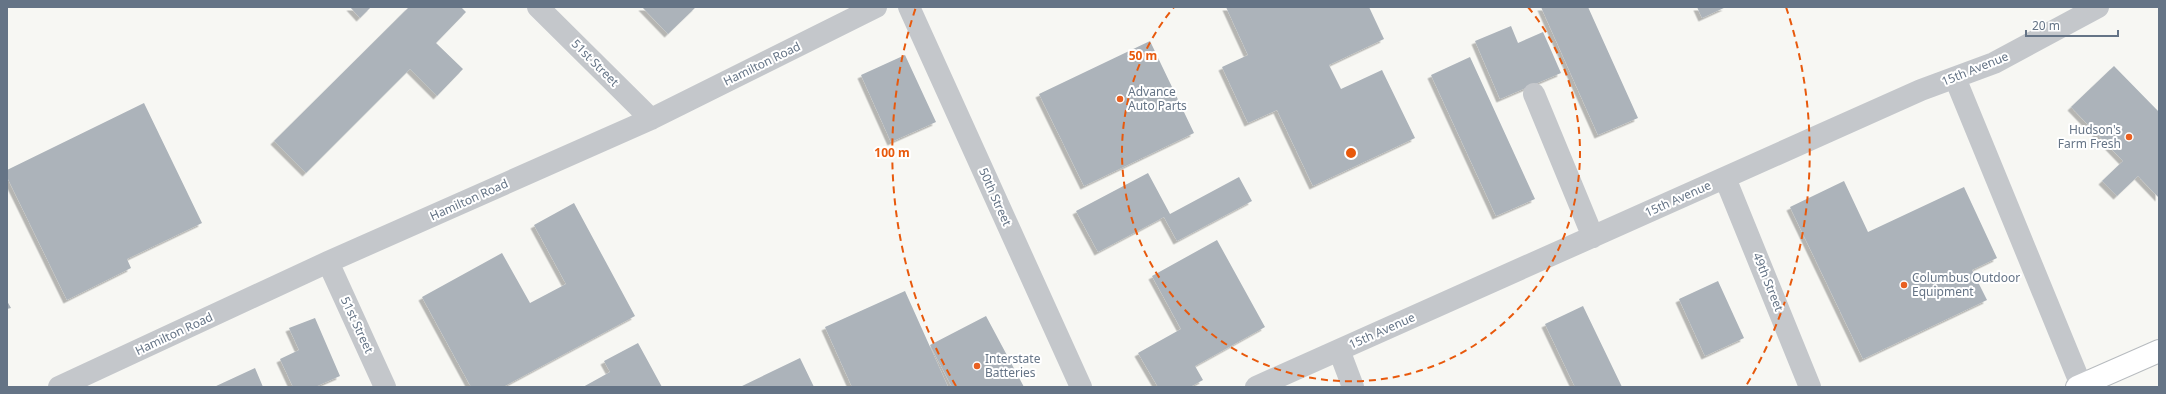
<svg xmlns="http://www.w3.org/2000/svg" width="2166" height="394" font-family="'Noto Sans',sans-serif">
	<style>
		.building { fill: #acb3ba; filter: url(#shadow) }
		.lines { fill: none; stroke-linecap: round; stroke-linejoin: round }
		.major-casing { stroke: #b7bbbf; stroke-width: 24 }
		.minor { stroke: #c4c7cb; stroke-width: 22 }
		.major { stroke: #fff; stroke-width: 22 }
		.ring { fill: none; stroke: #e8590c; stroke-width: 2; stroke-dasharray: 7 5 }
		.poi-dot { fill: #e96021; stroke: #fff; stroke-width: 1.5 }
		.labels { text-anchor: middle; stroke-width: 4; stroke-linejoin: round; paint-order: stroke }
		.street-label { font-size: 12px; fill: #657486; stroke: #fff }
		.poi-label { font-size: 12px; fill: #657486; stroke: #fff; text-anchor: start }
		.centre { fill: #e8590c; stroke: #fff; stroke-width: 2 }
		.ring-label { font-size: 12px; text-anchor: middle; font-weight: bold; fill: #e8590c; stroke: #fff; stroke-width: 4; stroke-linejoin: round; paint-order: stroke }
	</style>
	<defs>
		<filter id="shadow"><feDropShadow dx="-3.5" dy="3.5" stdDeviation="0" flood-color="#0004"/></filter>
	</defs>
	<rect width="100%" height="100%" fill="#f7f7f3"/>
	<!-- building -->
	<path class="building" d="M350 7H371L360 18Z
		M409 7H461L466 12 436 43 463 69 437 96 410 69 306 173 274 141Z
		M642 7H696L668 34Z
		M1226 7H1369L1384 39 1329 65 1341 89 1382 70 1415 138 1313 186 1277 110 1248 123 1222 67 1248 55Z
		M1541 7H1588L1638 118 1598 135Z
		M1697 7H1726L1702 18Z
		M1511 26 1518 43 1543 32 1561 73 1500 99 1475 41Z
		M1150 41 1194 133 1084 186 1039 94Z
		M905 55 936 122 891 142 861 75Z
		M1470 57 1535 199 1496 216 1431 75Z
		M2114 66 2159 112V198L2138 176 2117 196 2102 181 2123 161 2071 107Z
		M144 103 202 223 127 259 131 268 67 300 7 177V170Z
		M1148 173 1170 214 1239 177 1252 201 1177 241 1164 217 1098 252 1076 211Z
		M1844 181 1868 232 1964 187 1997 258 1972 270 1987 300 1863 359 1790 207Z
		M574 203 635 316 503 387H471L422 297 502 253 530 303 566 284 534 225Z
		M1217 240 1265 327 1195 366 1203 380 1190 387H1158L1138 353 1181 329 1152 276Z
		M1718 281 1744 338 1705 356 1679 299Z
		M905 291 948 387H852L825 327Z
		M7 301 11 308 7 309Z
		M1583 306 1622 387H1575L1545 324Z
		M986 316 1024 387H952L930 345Z
		M315 318 340 376 315 387H293L280 359 299 350 289 328Z
		M638 343 662 387H583L610 372 604 361Z
		M800 358 814 387H740Z
		M255 368 263 387H214Z"/>
	<g class="lines">
		<defs>
			<path id="major" d="M2077 387 2159 351"/>
		</defs>
		<!-- major casing -->
		<use href="#major" class="major-casing"/>
		<!-- minor -->
		<path class="minor" d="M538 7 651 119
			M909 7 1081 387
			M1955 78 2081 385
			M1534 94 1593 237
			M1725 178 1810 387
			M328 262 385 387
			M1339 350 1353 387
			M59 387 328 262 651 119 876 7
			M1256 387 1921 90 1994 63 2098 7"/>
		<!-- major -->
		<use href="#major" class="major"/>
	</g>
	<!-- distance rings -->
	<g class="ring">
		<path d="M1528 7A229 229 0 1 1 1174 7"/>
		<path d="M956 386A459 459 0 0 1 916 7M1786 7A459 459 0 0 1 1746 386"/>
	</g>
	<!-- markers -->
	<g class="poi-dot">
		<circle cx="1120" cy="99" r="4"/>
		<circle cx="2129" cy="137" r="4"/>
		<circle cx="1904" cy="285" r="4"/>
		<circle cx="977" cy="366" r="4"/>
	</g>
	<g class="labels">
		<!-- street labels -->
		<g class="street-label">
			<text transform="translate(595 63) rotate(45)" y="4">51st Street</text>
			<text transform="translate(762 64) rotate(-26)" y="4">Hamilton Road</text>
			<text transform="translate(1975 69) rotate(-22)" y="4">15th Avenue</text>
			<text transform="translate(995 197) rotate(66)" y="4">50th Street</text>
			<text transform="translate(1678 199) rotate(-24)" y="4">15th Avenue</text>
			<text transform="translate(469 200) rotate(-24)" y="4">Hamilton Road</text>
			<text transform="translate(1768 282) rotate(68)" y="4">49th Street</text>
			<text transform="translate(357 325) rotate(65)" y="4">51st Street</text>
			<text transform="translate(1382 331) rotate(-24)" y="4">15th Avenue</text>
			<text transform="translate(174 334) rotate(-25)" y="4">Hamilton Road</text>
		</g>
		<!-- poi labels -->
		<g class="poi-label">
			<text x="1128" y="96">Advance<tspan x="1128" dy="14">Auto Parts</tspan></text>
			<text x="2121" y="134" text-anchor="end">Hudson's<tspan x="2121" dy="14">Farm Fresh</tspan></text>
			<text x="1912" y="282">Columbus Outdoor<tspan x="1912" dy="14">Equipment</tspan></text>
			<text x="985" y="363">Interstate<tspan x="985" dy="14">Batteries</tspan></text>
		</g>
	</g>
	<circle cx="1351" cy="153" r="6" class="centre"/>
	<g class="ring-label">
		<text x="1143" y="60">50 m</text>
		<text x="892" y="157">100 m</text>
	</g>
	<!-- border -->
	<rect width="2166" height="394" fill="none" stroke="#657486" stroke-width="16"/>
	<!-- scale -->
	<path d="M2026 30v6h92v-6" fill="none" stroke="#657486" stroke-width="2"/>
	<text x="2032" y="30" font-size="12" fill="#657486" stroke="#ffffff" stroke-width="3" paint-order="stroke">20 m</text>
</svg>
